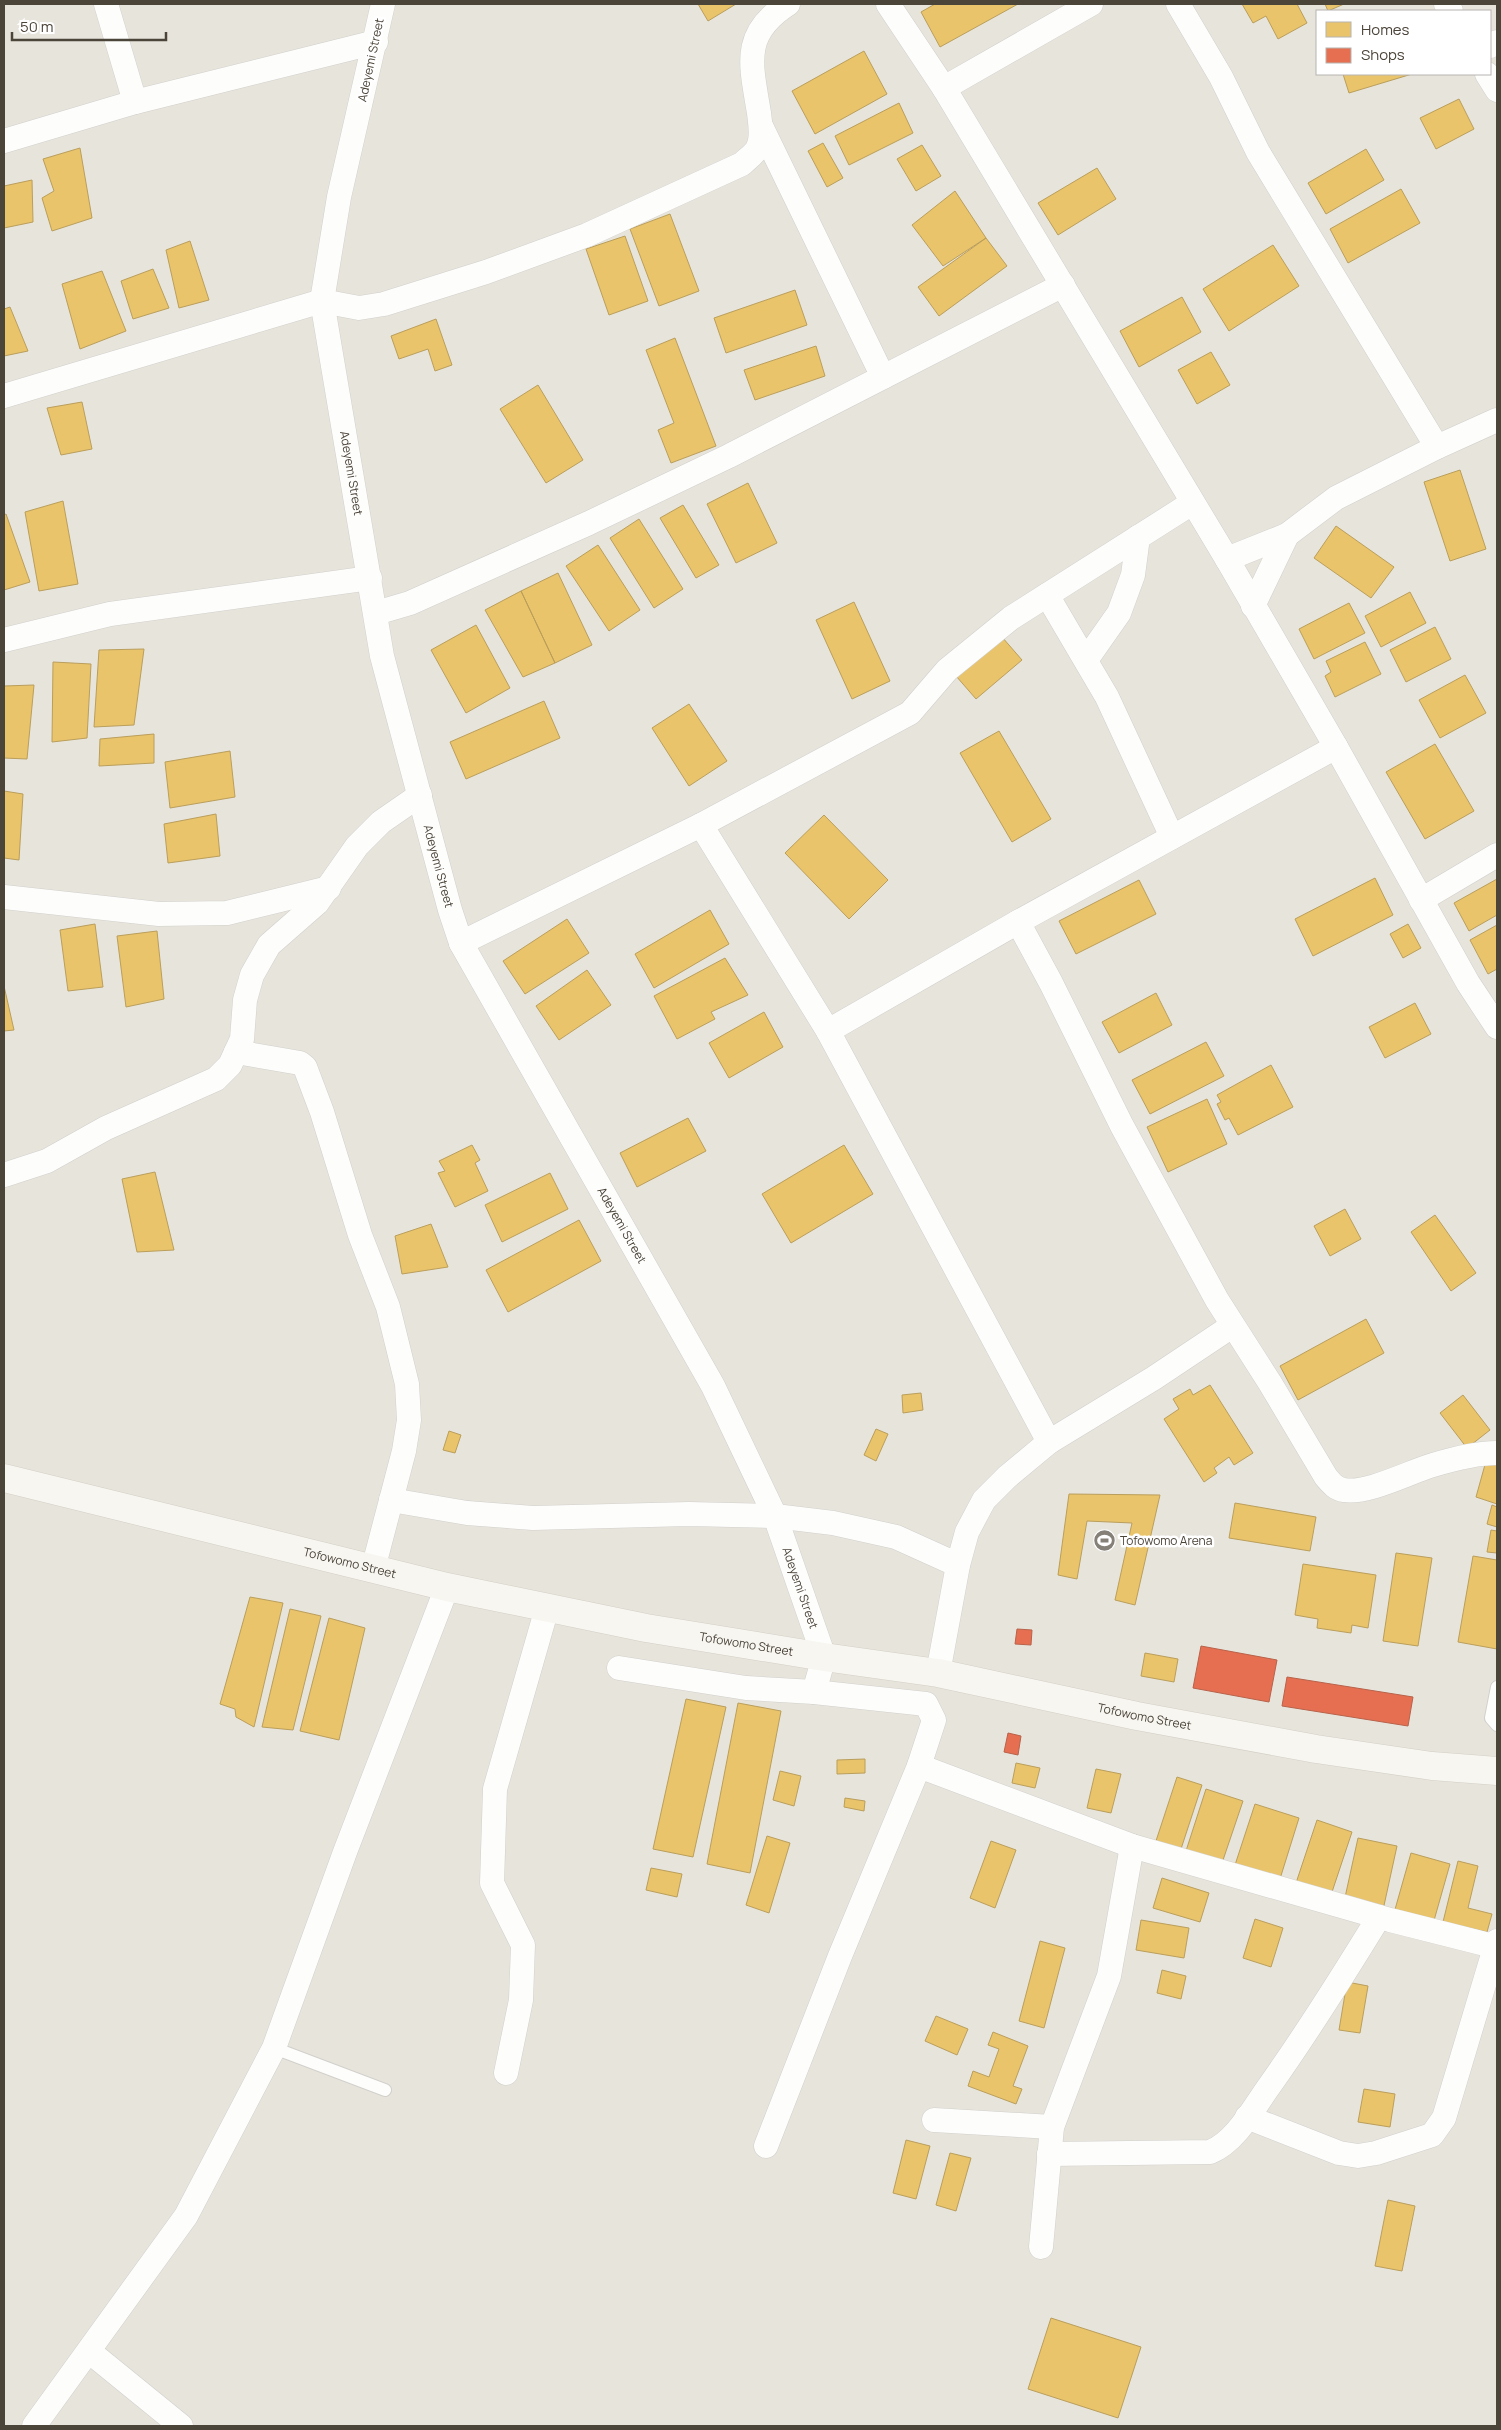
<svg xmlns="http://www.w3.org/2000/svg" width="1501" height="2430" font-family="Manrope,sans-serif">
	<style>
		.residential { fill: #e7e4dc; fill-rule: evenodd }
		.homes { fill: #e9c46a; stroke: #ba9e5b }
		.shops { fill: #e76f51; stroke: #b8624a }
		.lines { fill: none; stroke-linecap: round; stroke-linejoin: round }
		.lane-casing { stroke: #d2d0cb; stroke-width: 14 }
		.street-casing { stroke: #d2d0cb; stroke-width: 25 }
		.secondary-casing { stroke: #d3cfc5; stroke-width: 29 }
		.lane { stroke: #fdfdfc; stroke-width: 12 }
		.street { stroke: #fdfdfc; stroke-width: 24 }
		.secondary { stroke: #f7f6f1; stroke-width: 28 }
		.labels { text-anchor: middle; stroke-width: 5; stroke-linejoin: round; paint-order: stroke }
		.street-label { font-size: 12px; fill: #4b4439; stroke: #fff }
		.poi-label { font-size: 12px; fill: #4b4439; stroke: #fff; text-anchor: start }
	</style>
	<rect width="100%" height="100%" fill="#f4f2ee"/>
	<!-- residential -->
	<path class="residential" d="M4 4H1497V2426H4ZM1317 11H1490V74H1317Z"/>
	<!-- homes -->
	<path class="homes" d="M698 4H736L708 21Z
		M935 4H1018L940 47 921 12Z
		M1242 4H1297L1307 23 1278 39 1266 16 1253 23Z
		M1325 4H1344L1328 11Z
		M864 51 887 94 815 134 792 91Z
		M1343 74H1412L1349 93Z
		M1459 99 1474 129 1436 149 1420 118Z
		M899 103 913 133 849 165 835 136Z
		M823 143 843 178 827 187 808 151Z
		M922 145 941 176 916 191 897 159Z
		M80 148 92 218 52 231 42 198 54 191 43 159Z
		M1366 149 1384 180 1326 214 1308 183Z
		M1097 168 1116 199 1058 235 1038 203Z
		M32 180 33 222 4 228V186Z
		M1401 189 1420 223 1348 263 1330 229Z
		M955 191 986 238 943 266 912 225Z
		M670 214 699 291 659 306 630 229Z
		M625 236 648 301 609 315 586 249Z
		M986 238 1007 266 939 316 918 287Z
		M190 241 209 300 179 308 166 250Z
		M1273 245 1299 286 1229 331 1203 289Z
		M153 269 169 308 133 319 121 281Z
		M102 271 126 331 80 349 62 284Z
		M795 290 807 325 726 353 714 318Z
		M1182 297 1201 332 1139 367 1120 331Z
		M10 307 28 351 4 356V309Z
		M436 319 452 365 435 371 428 349 399 359 391 336Z
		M675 338 716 446 671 463 658 430 674 423 646 350Z
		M816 346 825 376 755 400 744 370Z
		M1211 352 1230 385 1197 404 1178 370Z
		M538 385 583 460 546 483 500 409Z
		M82 402 92 449 61 455 47 408Z
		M1460 470 1486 549 1450 561 1424 482Z
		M748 483 777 543 736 563 707 504Z
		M63 501 78 584 39 591 25 512Z
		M683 505 719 565 696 578 660 518Z
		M6 514 30 582 4 590V515Z
		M639 519 683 589 654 608 610 538Z
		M1336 526 1394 567 1371 598 1314 558Z
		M598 545 640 610 609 631 566 566Z
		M558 573 592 645 555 663 521 591Z
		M521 591 555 663 523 677 485 610Z
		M1410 592 1426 623 1381 647 1365 616Z
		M854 602 890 681 852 699 816 620Z
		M1349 603 1365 633 1314 659 1299 629Z
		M476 625 510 688 466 713 431 650Z
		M1435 627 1451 659 1406 682 1390 650Z
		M1002 637 1022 660 976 699 956 676Z
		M1365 642 1381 674 1335 697 1325 676 1331 672 1326 661Z
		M144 649 134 725 94 727 99 650Z
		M53 662 91 664 87 738 52 742Z
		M1465 675 1486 713 1440 738 1419 700Z
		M34 685 27 759 4 758V686Z
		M544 701 560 738 466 779 450 742Z
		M689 704 727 761 689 786 652 728Z
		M999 731 1051 819 1012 842 960 753Z
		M154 734V763L99 766 100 739Z
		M1435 744 1474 811 1425 839 1386 772Z
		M230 751 235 797 170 808 165 762Z
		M4 791 23 794 19 860 4 858Z
		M216 814 220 856 168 863 164 824Z
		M824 815 888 880 849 919 785 853Z
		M1375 878 1393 915 1313 956 1295 919Z
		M1497 879V915L1469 931 1454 903Z
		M1139 880 1156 914 1076 954 1059 921Z
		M710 910 729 944 654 988 635 954Z
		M567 919 589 953 525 994 503 961Z
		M95 924 103 987 68 991 60 930Z
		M1408 924 1421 948 1403 958 1390 934Z
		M1497 925V969L1488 974 1470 940Z
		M157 931 164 999 126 1007 117 936Z
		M725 958 748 995 711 1012 715 1019 677 1039 654 996Z
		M587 970 611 1005 559 1040 536 1006Z
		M4 986 14 1030 4 1031Z
		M1156 993 1172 1025 1119 1053 1102 1022Z
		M1415 1003 1431 1034 1385 1058 1369 1027Z
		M764 1012 783 1047 729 1078 709 1043Z
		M1206 1042 1224 1076 1150 1114 1132 1080Z
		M1271 1065 1293 1107 1238 1135 1229 1118 1225 1120 1217 1104 1221 1102 1217 1095Z
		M1207 1099 1227 1144 1168 1172 1147 1127Z
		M688 1118 706 1151 637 1187 620 1153Z
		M472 1145 480 1160 475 1163 488 1191 455 1207 438 1173 445 1171 439 1161Z
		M844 1145 873 1194 791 1243 762 1194Z
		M155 1172 174 1250 137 1252 122 1179Z
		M550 1173 568 1209 502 1242 485 1205Z
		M1345 1209 1361 1239 1330 1256 1314 1226Z
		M1435 1215 1476 1273 1451 1291 1411 1232Z
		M579 1220 601 1261 508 1312 486 1270Z
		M431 1224 448 1267 402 1274 395 1236Z
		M1366 1319 1384 1353 1298 1400 1280 1366Z
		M1210 1385 1253 1453 1234 1465 1229 1457 1214 1468 1217 1473 1204 1482 1164 1419 1179 1409 1173 1399 1190 1389 1193 1395Z
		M921 1393 923 1410 903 1413 902 1395Z
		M1463 1395 1490 1430 1467 1448 1440 1413Z
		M876 1429 888 1434 876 1461 864 1455Z
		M449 1431 461 1435 455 1453 443 1450Z
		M1486 1461 1497 1464V1504L1476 1497Z
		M1069 1494 1160 1495 1135 1605 1115 1600 1132 1523 1087 1521 1077 1579 1058 1575Z
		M1235 1503 1316 1517 1310 1551 1229 1538Z
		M1492 1505 1497 1507V1527L1487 1524Z
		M1491 1530 1497 1531V1553L1487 1552Z
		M1396 1553 1432 1558 1418 1646 1383 1641Z
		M1473 1556 1497 1560V1649L1458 1642Z
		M1303 1564 1376 1575 1368 1628 1352 1625 1351 1633 1317 1628 1318 1619 1295 1615Z
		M250 1597 283 1603 254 1727 236 1717 235 1709 220 1704Z
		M290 1609 321 1616 293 1730 262 1727Z
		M329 1618 365 1628 339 1740 300 1731Z
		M1145 1653 1178 1659 1174 1682 1141 1676Z
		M686 1699 726 1707 693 1857 653 1849Z
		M738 1703 781 1711 750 1873 707 1864Z
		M865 1759V1773L837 1774V1760Z
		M1016 1763 1040 1768 1035 1788 1012 1783Z
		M1096 1769 1121 1774 1111 1813 1087 1808Z
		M780 1771 801 1776 794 1806 773 1800Z
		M1177 1777 1202 1785 1179 1855 1154 1847Z
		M1206 1789 1243 1801 1221 1866 1185 1854Z
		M845 1798 865 1801 864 1811 844 1807Z
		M1255 1804 1299 1818 1279 1882 1234 1868Z
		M1317 1820 1352 1832 1331 1895 1296 1883Z
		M767 1836 790 1843 769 1913 746 1905Z
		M1358 1838 1397 1846 1383 1910 1344 1902Z
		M991 1841 1016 1850 995 1908 970 1898Z
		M1411 1853 1450 1864 1433 1924 1394 1913Z
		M1458 1861 1478 1866 1468 1908 1492 1914 1487 1932 1443 1922Z
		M651 1868 682 1874 677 1897 646 1890Z
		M1162 1878 1209 1893 1200 1922 1153 1908Z
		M1255 1919 1283 1928 1271 1967 1243 1958Z
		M1141 1920 1189 1928 1184 1958 1136 1950Z
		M1040 1941 1065 1948 1044 2028 1019 2021Z
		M1162 1970 1186 1976 1181 1999 1157 1993Z
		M1347 1982 1368 1986 1360 2033 1339 2030Z
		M936 2016 968 2029 957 2055 925 2041Z
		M993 2032 1028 2046 1013 2086 1022 2089 1016 2104 968 2086 973 2071 989 2077 999 2049 988 2045Z
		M1364 2089 1395 2094 1390 2127 1358 2122Z
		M906 2140 930 2146 916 2199 893 2193Z
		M950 2153 971 2158 956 2211 936 2205Z
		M1388 2200 1415 2206 1402 2271 1375 2266Z
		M1051 2318 1141 2347 1118 2418 1028 2389Z"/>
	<!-- shops -->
	<path class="shops" d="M1017 1629 1032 1630 1031 1645 1015 1644Z
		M1201 1646 1277 1660 1269 1702 1193 1688Z
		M1287 1677 1413 1697 1408 1726 1282 1706Z
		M1008 1733 1021 1736 1018 1755 1004 1752Z"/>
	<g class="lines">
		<defs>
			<path id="lane" d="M1497 1687 1491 1718 1497 1725
				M274 2048 385 2090"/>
			<g id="street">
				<path d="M106 4 135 102"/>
				<path id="s1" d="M383 4 339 197 322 301 382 656 450 910 461 943 713 1386 775 1516 824 1657 814 1692"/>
				<path d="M888 4 944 88 1227 559 1336 747 1468 983 1497 1027"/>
				<path d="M1178 4 1221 77 1258 152 1437 447"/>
				<path d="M1446 4 1451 11"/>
				<path d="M1490 46 1497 42"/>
				<path d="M1487 74 1497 90"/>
				<path d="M944 88 1091 4"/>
				<path d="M761 126 883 377"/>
				<path d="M4 141 135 102 376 42"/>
				<path d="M4 396 322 301 359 308 384 304 486 272 587 235 742 164C747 159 756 153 758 147 763 137 760 123 759 113 751 64 741 34 788 4"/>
				<path d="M1227 559 1287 535 1336 498 1437 447 1497 420"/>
				<path d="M1047 595 1107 697 1172 837"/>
				<path d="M1253 606 1287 535"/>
				<path d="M376 613 410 603 589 523 729 456 1063 285"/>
				<path d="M4 640 110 614 370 578"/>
				<path d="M1086 660 1119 613 1133 575 1138 537"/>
				<path d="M701 825 828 1031 1049 1442"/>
				<path d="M4 897 159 914 227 913 329 888"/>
				<path d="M1421 900 1497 855"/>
				<path d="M1018 922 1051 983 1122 1126 1217 1300 1270 1383 1326 1477C1332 1484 1336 1489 1344 1490 1368 1494 1409 1472 1433 1465 1453 1459 1476 1453 1497 1453"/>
				<path d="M461 943 701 825 910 713 947 670 1011 618 1192 503"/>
				<path d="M828 1031 1018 922 1336 747"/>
				<path d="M236 1052 300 1063 305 1067 322 1112 360 1235 388 1307 407 1384 409 1420 404 1451 373 1569"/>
				<path d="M4 1175 47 1161 106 1128 216 1079 230 1065 242 1039 245 1000 252 975 269 945 317 903 357 846 381 822 420 795"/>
				<path d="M391 1500 467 1513 533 1518 689 1514 775 1516 833 1523 896 1537 958 1565"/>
				<path d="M619 1668 746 1688 814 1692 926 1704 934 1720 919 1766 840 1956 766 2146"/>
				<path d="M938 1673 958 1565 967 1532 984 1500 1007 1477 1049 1442 1154 1378 1232 1326"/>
				<path d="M919 1766 1132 1846 1390 1920 1497 1947"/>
				<path d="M506 2073 521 2000 523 1945 492 1883 495 1789 547 1608"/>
				<path d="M1247 2117 1339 2153 1358 2156 1376 2153 1432 2135 1444 2118 1497 1941"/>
				<path d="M934 2120 1052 2127"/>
				<path d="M1049 2154 1210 2152C1236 2142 1254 2107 1270 2085 1309 2030 1344 1974 1379 1917"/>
				<path d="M1041 2247 1052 2127 1109 1976 1132 1846"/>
				<path d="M90 2352 181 2426"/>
				<path d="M34 2426 186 2216 274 2048 345 1852 447 1587"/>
			</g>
			<g id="secondary">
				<path id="s2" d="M4 1478 447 1587 646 1628 824 1657 938 1673 1137 1716 1316 1749 1432 1766 1497 1771"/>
			</g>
		</defs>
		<!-- lane casing -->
		<use href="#lane" class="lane-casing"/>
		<!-- street casing -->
		<use href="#street" class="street-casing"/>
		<!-- secondary casing -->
		<use href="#secondary" class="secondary-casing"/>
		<!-- lane -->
		<use href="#lane" class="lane"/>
		<!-- street -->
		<use href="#street" class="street"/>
		<!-- secondary -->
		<use href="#secondary" class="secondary"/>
	</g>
	<!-- icons -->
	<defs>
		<symbol id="stadium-disc" viewBox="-11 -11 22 22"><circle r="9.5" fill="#868178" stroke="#fff"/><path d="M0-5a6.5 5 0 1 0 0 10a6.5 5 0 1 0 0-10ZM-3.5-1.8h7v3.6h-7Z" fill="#fff"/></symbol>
	</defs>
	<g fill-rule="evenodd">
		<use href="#stadium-disc" x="1092" y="1528" width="25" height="25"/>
	</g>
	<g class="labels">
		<!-- street labels -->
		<g class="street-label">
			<text transform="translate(371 60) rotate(-78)" y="4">Adeyemi Street</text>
			<text dy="4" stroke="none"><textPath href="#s1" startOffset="478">Adeyemi Street</textPath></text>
			<text dy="4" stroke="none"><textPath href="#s1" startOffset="881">Adeyemi Street</textPath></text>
			<text dy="4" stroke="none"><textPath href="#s1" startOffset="1286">Adeyemi Street</textPath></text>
			<text dy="4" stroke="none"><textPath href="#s2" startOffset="356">Tofowomo Street</textPath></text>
			<text dy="4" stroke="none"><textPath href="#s1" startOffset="1691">Adeyemi Street</textPath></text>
			<text dy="4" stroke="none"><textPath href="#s2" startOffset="761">Tofowomo Street</textPath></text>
			<text dy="4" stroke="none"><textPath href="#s2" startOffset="1166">Tofowomo Street</textPath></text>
		</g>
		<!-- poi labels -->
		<g class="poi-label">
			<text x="1120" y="1545">Tofowomo Arena</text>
		</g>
	</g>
	<!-- border -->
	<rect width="1501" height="2430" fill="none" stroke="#4b4439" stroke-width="10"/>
	<!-- legend -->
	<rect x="1316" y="10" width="175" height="65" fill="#ffffff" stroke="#b7b4b0"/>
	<rect x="1326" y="22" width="25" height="15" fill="#e9c46a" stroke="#b7b4b0"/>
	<text x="1361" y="35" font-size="15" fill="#4b4439">Homes</text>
	<rect x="1326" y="48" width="25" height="15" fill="#e76f51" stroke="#b7b4b0"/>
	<text x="1361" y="60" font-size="15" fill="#4b4439">Shops</text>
	<!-- scale -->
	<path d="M12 32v8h154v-8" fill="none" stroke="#4b4439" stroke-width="2.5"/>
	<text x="20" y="32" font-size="15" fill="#4b4439" stroke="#ffffff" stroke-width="4" paint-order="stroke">50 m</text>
</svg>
